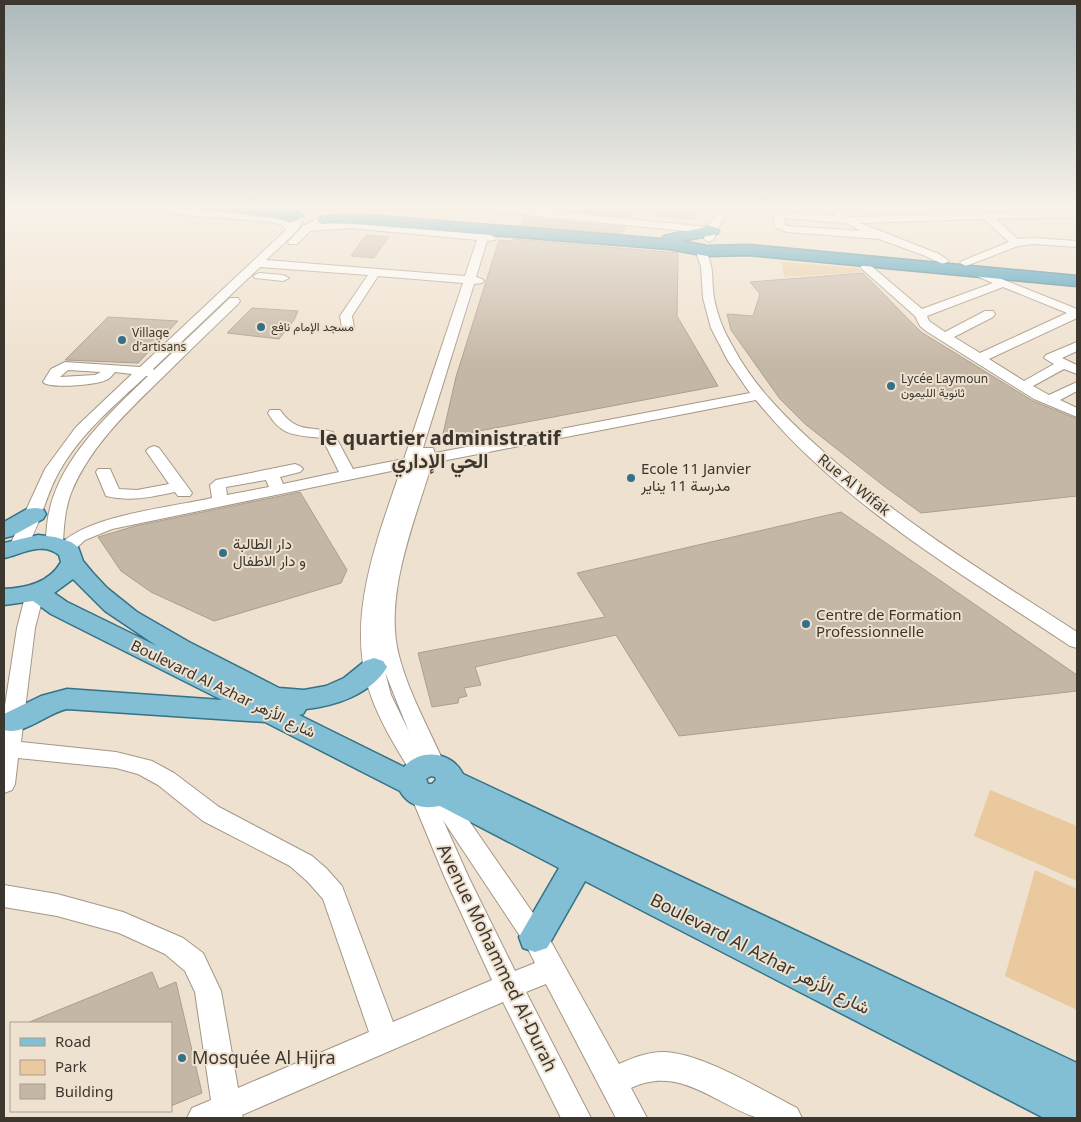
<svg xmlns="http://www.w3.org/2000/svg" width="1081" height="1122" font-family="'Noto Sans',Vazirmatn,sans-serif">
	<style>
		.green { fill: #e9c99d }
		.building { fill: #c5b7a6; stroke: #ab9e8d }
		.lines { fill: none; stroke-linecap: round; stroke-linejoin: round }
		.minor-casing { stroke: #a49786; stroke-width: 2 }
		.major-casing { stroke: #337287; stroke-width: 3 }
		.highway-casing { stroke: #337287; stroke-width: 3 }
		.minor { fill: #fff; fill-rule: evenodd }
		.major { fill: #82bed4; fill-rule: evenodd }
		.highway { fill: #2e92b7; fill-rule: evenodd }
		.poi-dot { fill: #347088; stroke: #efe1cf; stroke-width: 2 }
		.labels { text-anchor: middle; stroke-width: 4; stroke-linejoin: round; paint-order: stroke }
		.far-poi-label { font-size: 12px; fill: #3b362e; stroke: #efe1cf; text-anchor: start }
		.poi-label { font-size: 15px; fill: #3b362e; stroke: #efe1cf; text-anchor: start }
		.street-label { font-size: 15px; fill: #3b362e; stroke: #efe1cf }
		.near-street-label { font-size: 18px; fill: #3b362e; stroke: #efe1cf }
		.near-poi-label { font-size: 18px; fill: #3b362e; stroke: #efe1cf; text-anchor: start }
		.district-label { font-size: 20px; font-weight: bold; fill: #3b362e; stroke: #efe1cf }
	</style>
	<rect width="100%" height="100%" fill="#efe1cf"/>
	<!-- green -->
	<path class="green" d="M782 262 857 268 863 272 784 277Z
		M990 790 1077 826V881L974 836Z
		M1035 870 1077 889V1010L1005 976Z"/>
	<!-- building -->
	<path class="building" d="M579 206H634L629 217 577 212Z
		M658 206H699L695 219 657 216Z
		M524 218 572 222 625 227 622 234 520 226Z
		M366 235 389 237 374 258 351 256Z
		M513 239 678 253 677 316 718 386 442 438 456 377 499 240 512 241Z
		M863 273 921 332 1033 401 1077 419V496L921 513 884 486 805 424 780 399 731 330 727 314 753 316 760 294 750 282Z
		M252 308 298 311 294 320 279 339 227 333Z
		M108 317 178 321 138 363 65 360Z
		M300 492 347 570 341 583 214 621 151 592 121 571 98 537 135 526Z
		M841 512 1077 675V691L679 736 616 635 475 667 481 685 464 688 467 696 459 698 458 703 432 707 418 653 605 617 577 573Z
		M152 972 159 989 176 982 202 1093 171 1106V1023H27Z"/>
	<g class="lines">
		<defs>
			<path id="minor" d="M153 206 271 216 291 223 295 217H303L304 219 296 232 266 260 465 276 477 240 350 228 310 231 297 244H289L288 242 303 226 320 217 325 220 321 224 350 222 481 234 486 228H494L495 230 491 235 496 238 495 240 487 241 476 277 482 279 484 281 482 283 474 284 423 448H433L435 453 750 393 728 361 711 328 703 298 701 267 695 249 700 246 704 247C715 268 711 276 714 298 717 315 724 332 733 347 753 385 784 416 816 445 895 518 987 574 1077 632V648L1070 646C962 574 838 502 756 400L432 463C415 521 383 595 399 656 409 694 429 729 445 765L442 771 434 774 429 772 420 777 412 774C397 749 381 724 371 696 344 621 377 540 401 469L112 529 85 540 72 552 66 553 60 552 58 547H48C44 541 47 532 47 525 53 464 107 416 148 376H146C115 405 80 434 59 472 45 496 41 525 25 549L19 550 13 549 10 545 45 469 76 427 132 374 115 372C112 375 110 379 106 380 97 385 49 389 43 382L51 369 65 362 140 367 286 230 282 225 271 222 171 214ZM260 267 368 275 340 316 342 328 348 332 354 328 352 316 378 276 463 283 404 459 353 469 333 432C309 426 296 433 280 410H270L268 413C281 437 298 435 322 438L339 472 283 484 280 477 300 472 303 469 300 466 295 464 216 480 210 485 212 498C172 507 92 515 63 542 64 525 65 509 71 493 90 446 129 410 165 375 189 351 214 327 238 304L240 301 238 298H230L154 370 153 369ZM68 370 101 372 95 375 60 377ZM266 480 269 487 227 495 226 487ZM385 672 409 732 391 695Z
				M327 206H337V207L332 210Z
				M460 206H501L708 227 721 206H731L717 230 714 239 709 242 704 239 705 233 465 209Z
				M826 206H837L850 217 1077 211V217L996 219 1018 239 1034 238 1077 241V247L1034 244 1018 246 966 266 960 263 962 261 1009 242 984 219 860 223 939 254 949 261 943 264 923 255 879 239 787 232 775 227 774 217 784 212 836 216ZM784 218 846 223 861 231 788 226 785 225Z
				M866 264 870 265 922 309 993 283 967 272 965 270 967 268 971 267 1077 309V318L989 359 1024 381 1054 364 1044 358 1046 355 1077 342V351L1062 358 1077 365V374L1064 369 1033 386 1049 395 1077 382V391L1060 400 1077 408V417L1034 399 926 331 920 326 915 316 862 269 860 267ZM1003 287 1067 313 980 353 954 337 993 317 995 314 993 311H985L945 332 929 321 927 316Z
				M259 273 283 275 289 278 283 281 255 278 253 276Z
				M154 446 159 448 190 490 192 493 190 496H178L175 492C151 497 130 502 106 496L96 472 98 469H110L119 489 137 490 169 484 146 451 149 448Z
				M35 587 41 589 44 593 35 628 21 742 116 752 152 761 174 773 219 807 312 856 326 868 342 886 393 1022 492 980 445 878 411 796 414 790 422 787 430 790 439 786 447 789 544 929 619 1064C633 1058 647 1052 663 1052 700 1052 762 1090 797 1108L802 1118C789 1118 765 1121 755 1117 713 1102 678 1065 631 1088L647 1118H616L546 984 526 992 591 1118H561L503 1002 242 1115 243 1118H187L192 1108 211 1100 195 992 185 971 165 954 119 933 57 916 4 907V885L57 894 123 912 183 938 203 953 221 991 238 1088 369 1032 323 899 308 882 290 866 203 821 158 785 138 774 116 768 18 758 15 784 12 790 4 793V712L17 628 26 593 29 589ZM443 820 526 945 535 963 515 971 469 878Z"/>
			<path id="major" d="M35 508 43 509 46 514 43 519 12 536 4 538V522L27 509Z
				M38 535 55 537 71 542 78 547 83 561 93 573 107 588 137 612 189 642 279 688 304 690 326 686 344 678 365 661 374 658 383 661 387 667C371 694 336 706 306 709L303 714 299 715 404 767C421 747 452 752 463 774L1077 1063V1118H1044L585 881 547 948 535 952 523 948 519 937 559 868 440 806C424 809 409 807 400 791L265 722 67 709C47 713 24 736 4 730V714L41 696 67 689 222 700 51 614 33 601 4 605V589C26 588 49 583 61 562L59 555C42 541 22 554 4 558V543ZM73 579 105 611 157 646 67 602 54 593ZM431 776 435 777 436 780 432 784H428L426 779Z"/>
			<path id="highway" d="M203 206H252L295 211 300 213 303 216 300 219 295 221 210 210Z
				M354 214 662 239 664 236 711 226 717 228 719 231 717 234 682 241 707 246 749 245 1077 276V286L749 255 707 256 669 249 354 224 320 223 317 220 320 217Z"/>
		</defs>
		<!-- minor casing -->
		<use href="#minor" class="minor-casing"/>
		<!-- major casing -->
		<use href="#major" class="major-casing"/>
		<!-- highway casing -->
		<use href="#highway" class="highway-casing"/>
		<!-- minor -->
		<use href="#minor" class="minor"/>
		<!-- major -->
		<use href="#major" class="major"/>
		<!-- highway -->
		<use href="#highway" class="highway"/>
	</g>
	<!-- sky -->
	<linearGradient id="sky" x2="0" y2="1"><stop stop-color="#abb8bb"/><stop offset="0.57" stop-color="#f8f2e9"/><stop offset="1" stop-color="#f8f2e9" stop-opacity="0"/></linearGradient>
	<rect width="1081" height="364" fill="url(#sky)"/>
	<!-- markers -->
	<g class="poi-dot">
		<circle cx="261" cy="327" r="5"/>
		<circle cx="122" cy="340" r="5"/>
		<circle cx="891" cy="386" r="5"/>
		<circle cx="631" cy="478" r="5"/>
		<circle cx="223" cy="553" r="5"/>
		<circle cx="806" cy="624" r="5"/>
		<circle cx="182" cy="1058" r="5"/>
	</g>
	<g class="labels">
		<!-- far-poi labels -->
		<g class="far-poi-label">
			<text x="271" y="331">مسجد الإمام نافع</text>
			<text x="132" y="337">Village<tspan x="132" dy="14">d'artisans</tspan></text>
			<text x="901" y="383">Lycée Laymoun<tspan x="901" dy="14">ثانوية الليمون</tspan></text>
		</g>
		<!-- poi labels -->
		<g class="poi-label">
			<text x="641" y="474">Ecole 11 Janvier<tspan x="641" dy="17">مدرسة 11 يناير</tspan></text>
			<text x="233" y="549">دار الطالبة<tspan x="233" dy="17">و دار الاطفال</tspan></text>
			<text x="816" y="620">Centre de Formation<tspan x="816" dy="17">Professionnelle</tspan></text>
		</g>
		<!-- street labels -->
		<g class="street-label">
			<text transform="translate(854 485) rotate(39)" y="5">Rue Al Wifak</text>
			<text transform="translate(223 689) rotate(26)" y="5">Boulevard Al Azhar شارع الأزهر</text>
		</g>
		<!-- near-street labels -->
		<g class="near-street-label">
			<text transform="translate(760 954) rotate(27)" y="6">Boulevard Al Azhar شارع الأزهر</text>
			<text transform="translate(497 958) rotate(64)" y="6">Avenue Mohammed Al-Durah</text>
		</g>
		<!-- near-poi labels -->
		<g class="near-poi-label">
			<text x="192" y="1064">Mosquée Al Hijra</text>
		</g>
		<!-- district labels -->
		<g class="district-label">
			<text x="440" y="445">le quartier administratif<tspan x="440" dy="23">الحي الإداري</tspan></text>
		</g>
	</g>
	<!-- border -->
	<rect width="1081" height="1122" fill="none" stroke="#3b362e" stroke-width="10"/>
	<!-- legend -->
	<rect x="10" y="1022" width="162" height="90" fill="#efe1cf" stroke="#a79d8f"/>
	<rect x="20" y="1038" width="25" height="8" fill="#82bed4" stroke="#a79d8f"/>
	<text x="55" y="1047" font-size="15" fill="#3b362e">Road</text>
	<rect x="20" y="1060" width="25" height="15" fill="#e9c99d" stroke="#a79d8f"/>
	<text x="55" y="1072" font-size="15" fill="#3b362e">Park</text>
	<rect x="20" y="1084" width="25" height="15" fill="#c5b7a6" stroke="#a79d8f"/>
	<text x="55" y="1097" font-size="15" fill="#3b362e">Building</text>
</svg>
